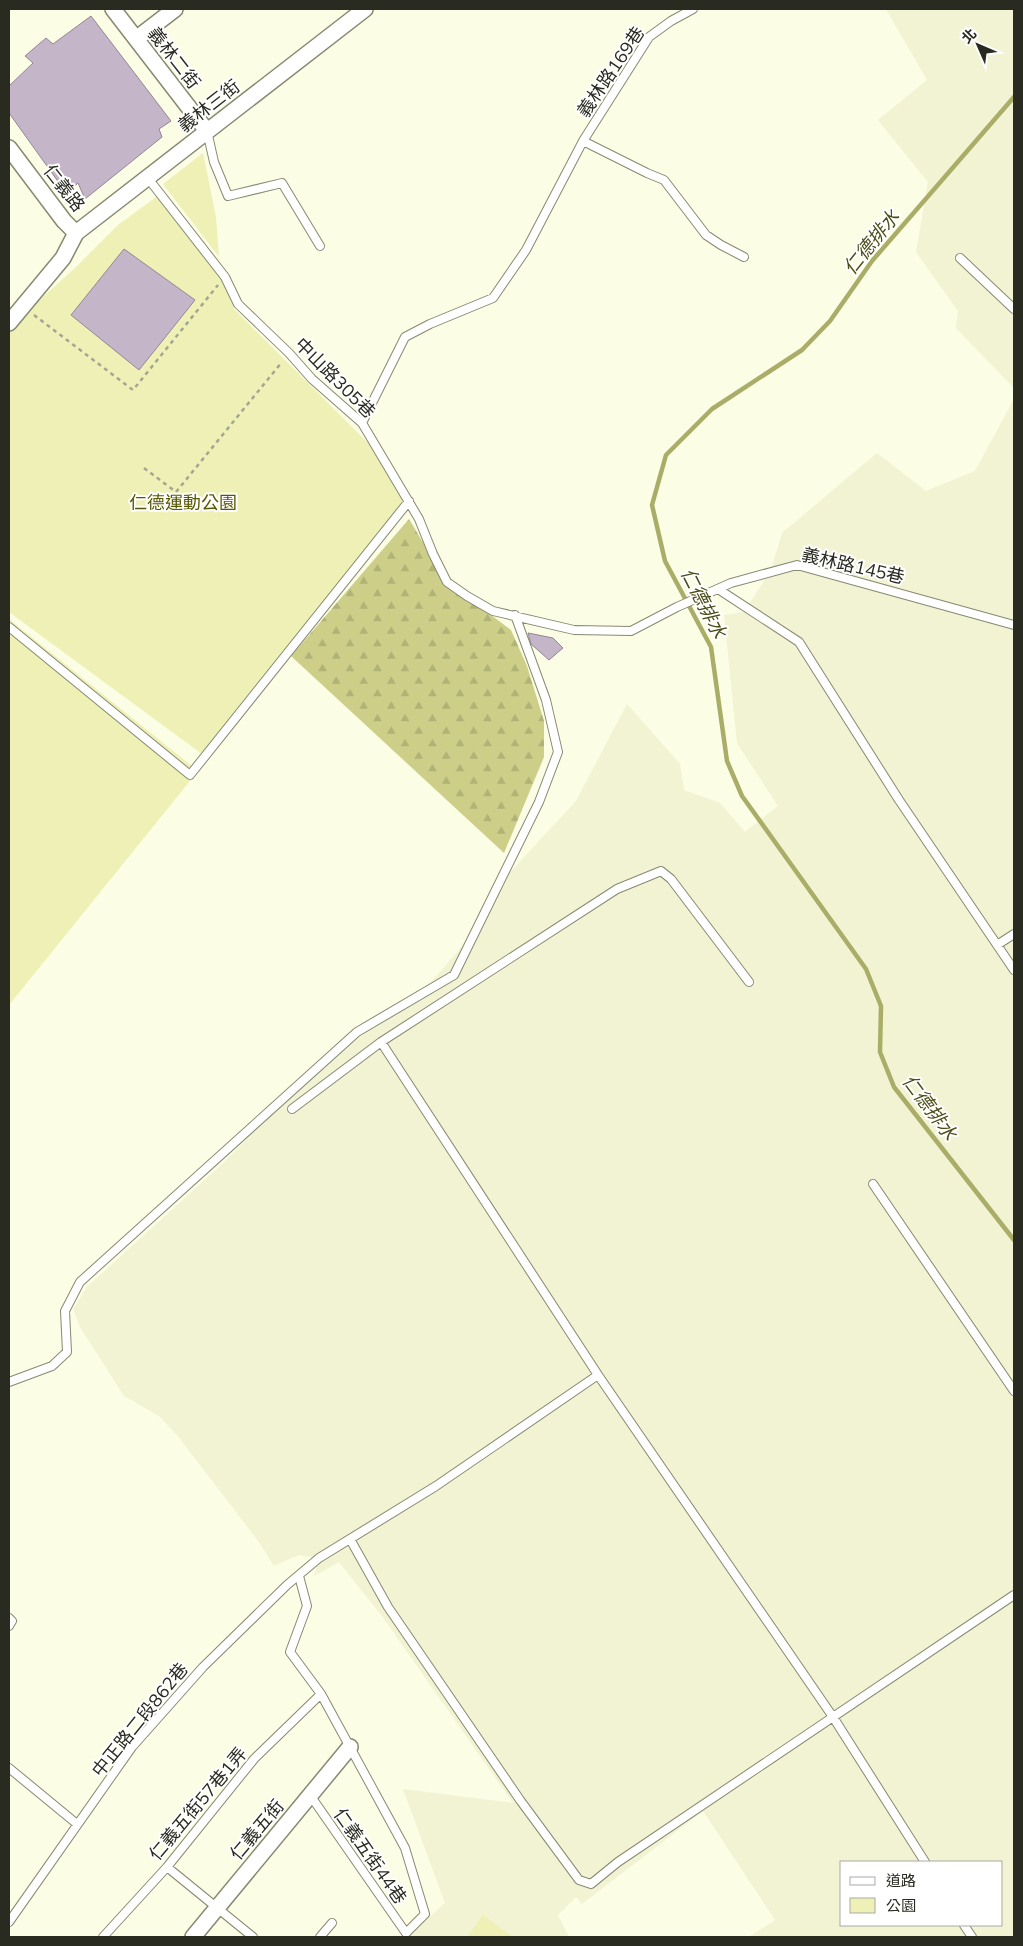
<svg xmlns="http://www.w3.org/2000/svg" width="1023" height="1946" font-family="Mulish,'Noto Sans TC',sans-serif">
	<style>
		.built { fill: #f1f3d3; fill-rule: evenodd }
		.green { fill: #eef0b5 }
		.forest { fill: url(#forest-firs) }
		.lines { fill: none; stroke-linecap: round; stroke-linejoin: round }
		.stream { stroke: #aaad68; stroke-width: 4.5 }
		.building { fill: #c5b5c8; stroke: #948597 }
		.lane-casing { stroke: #878972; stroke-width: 10 }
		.street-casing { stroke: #878972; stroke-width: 18 }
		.path { stroke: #a4a593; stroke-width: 2.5; stroke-dasharray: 4 4; stroke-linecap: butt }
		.lane { stroke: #fff; stroke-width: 8 }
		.street { stroke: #fff; stroke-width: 15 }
		.labels { text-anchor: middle; stroke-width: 4; stroke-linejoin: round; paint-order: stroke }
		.street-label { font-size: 18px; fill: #292a20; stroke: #fff }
		.park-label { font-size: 18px; fill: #585902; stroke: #fff }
		.water-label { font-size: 19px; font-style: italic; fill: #4b4c17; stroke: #fff }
	</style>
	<defs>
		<pattern id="forest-firs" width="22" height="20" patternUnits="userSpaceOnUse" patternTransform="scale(1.25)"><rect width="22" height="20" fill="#cdcf89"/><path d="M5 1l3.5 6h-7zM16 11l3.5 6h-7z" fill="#b0b276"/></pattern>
	</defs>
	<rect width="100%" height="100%" fill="#fbfde4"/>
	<!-- built -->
	<path class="built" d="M886 9H1014V388L956 328 958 311 916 252 928 182 878 120 927 80Z
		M1014 399V1937H749L775 1920 703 1811 582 1904 576 1897 558 1915 569 1937H407L445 1903 403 1789 513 1803 382 1616 339 1562 314 1576 319 1558 299 1555 274 1566 259 1542 177 1435 159 1416 124 1396 80 1327 73 1309 87 1287 221 1165 303 1083 383 1018 426 988 472 935 488 896 576 801 627 704 680 764 684 790 720 803 745 832 778 806 737 743 724 615 744 612 771 570 782 533 877 453 926 491 975 471ZM842 1862H1002V1925H842Z"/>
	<!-- green -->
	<path class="green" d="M203 153 216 217 219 257 163 184Z
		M163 192 222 271 234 309 380 455 407 505 202 754 9 612V333L25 313 75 268 118 225Z
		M9 619 198 771 9 1005Z
		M483 1915 513 1937H467Z"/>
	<!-- forest -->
	<path class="forest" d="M409 519 446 581 511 630 527 666 544 721V757L504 853 291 656Z"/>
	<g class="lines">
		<!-- stream -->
		<path class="stream" d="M1014 97 872 261 830 321 802 350 712 409 666 455 652 505 665 561 711 647 727 761 742 796 866 969 881 1006 880 1052 894 1087 1014 1240"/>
	</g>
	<!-- building -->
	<path class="building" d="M91 16 171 121 159 129 162 137 85 199 78 183 67 194 9 113V86L33 63 25 56 46 38 53 44Z
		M124 249 195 300 139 370 71 315Z
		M528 633 553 638 563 648 549 660 531 644Z"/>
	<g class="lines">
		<defs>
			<path id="lane" d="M207 131 214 162 228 196 282 183 320 246
				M583 141 647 173 664 180 706 235 721 245 744 257
				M147 177 225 277 238 304 289 353 312 379 362 423 419 519 433 554 447 582 467 596 493 611 574 630 631 631 677 607 731 583 797 565 1014 625
				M960 258 1014 309
				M362 423 405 337 430 324 493 298 526 250 583 141 649 37 671 21 693 9
				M718 589 799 642 899 800 1014 970
				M9 627 190 775 409 501
				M997 945 1014 934
				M381 1042 598 1375 833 1717 925 1862
				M292 1109 381 1042 617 889 661 871 671 879 749 982
				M873 1184 1014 1391
				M9 1382 52 1366 67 1352 65 1311 80 1282 357 1032 454 975 539 802 558 752 546 700 515 615
				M350 1539 388 1607 520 1800 579 1880 591 1884 618 1862 1014 1595
				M299 1576 307 1606 290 1652 321 1694 405 1848 425 1914 406 1933 310 1795
				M9 1618 12 1621 9 1626
				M9 1768 77 1824
				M167 1867 253 1937
				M9 1922 132 1747 203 1667 287 1585 319 1558 436 1486 598 1375
				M964 1925 972 1937
				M103 1937 167 1867 254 1759 321 1694
				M320 1937 332 1923"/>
			<path id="street" d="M113 9 207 131
				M136 39 175 9
				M9 148 64 221 76 233 63 258 9 323
				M76 233 365 9
				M193 1937 350 1747"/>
		</defs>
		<!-- lane casing -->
		<use href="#lane" class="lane-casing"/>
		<!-- street casing -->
		<use href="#street" class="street-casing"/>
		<!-- path -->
		<path class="path" d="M34 315 133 390 218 285
			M144 468 176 492 282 362"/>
		<!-- lane -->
		<use href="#lane" class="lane"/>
		<!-- street -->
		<use href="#street" class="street"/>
	</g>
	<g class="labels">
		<!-- street labels -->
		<g class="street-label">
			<text transform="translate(174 58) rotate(52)" y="6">義林二街</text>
			<text transform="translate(611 72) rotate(-56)" y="6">義林路169巷</text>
			<text transform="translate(209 106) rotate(-38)" y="6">義林三街</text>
			<text transform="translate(64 188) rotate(52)" y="6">仁義路</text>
			<text transform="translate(335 378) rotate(45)" y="6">中山路305巷</text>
			<text transform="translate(853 566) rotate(13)" y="6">義林路145巷</text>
			<text transform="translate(140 1720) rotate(-51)" y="6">中正路二段862巷</text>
			<text transform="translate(198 1804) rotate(-50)" y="6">仁義五街57巷1弄</text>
			<text transform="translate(257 1830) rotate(-50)" y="6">仁義五街</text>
			<text transform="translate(370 1856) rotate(55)" y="6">仁義五街44巷</text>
		</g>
		<!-- park labels -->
		<g class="park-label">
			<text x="183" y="509">仁德運動公園</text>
		</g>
		<!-- water labels -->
		<g class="water-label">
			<text transform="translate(871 242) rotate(-51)" y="7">仁德排水</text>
			<text transform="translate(704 603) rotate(63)" y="7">仁德排水</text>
			<text transform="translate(930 1107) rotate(53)" y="7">仁德排水</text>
		</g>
	</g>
	<!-- border -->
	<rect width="1023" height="1946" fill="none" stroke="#292a20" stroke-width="20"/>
	<!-- legend -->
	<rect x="840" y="1861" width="162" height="65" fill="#ffffff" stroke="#a9aaa6"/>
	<rect x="850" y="1877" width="25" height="8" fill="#ffffff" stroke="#a9aaa6"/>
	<text x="886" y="1886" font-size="15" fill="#292a20">道路</text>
	<rect x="850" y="1898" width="25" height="15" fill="#eef0b5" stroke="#a9aaa6"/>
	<text x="886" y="1911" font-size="15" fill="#292a20">公園</text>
	<!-- north arrow -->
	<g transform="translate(978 45) rotate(315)" stroke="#ffffff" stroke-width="4" paint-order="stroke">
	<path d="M0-4L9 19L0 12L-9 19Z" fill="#292a20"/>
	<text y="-8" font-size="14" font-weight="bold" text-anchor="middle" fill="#292a20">北</text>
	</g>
</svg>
